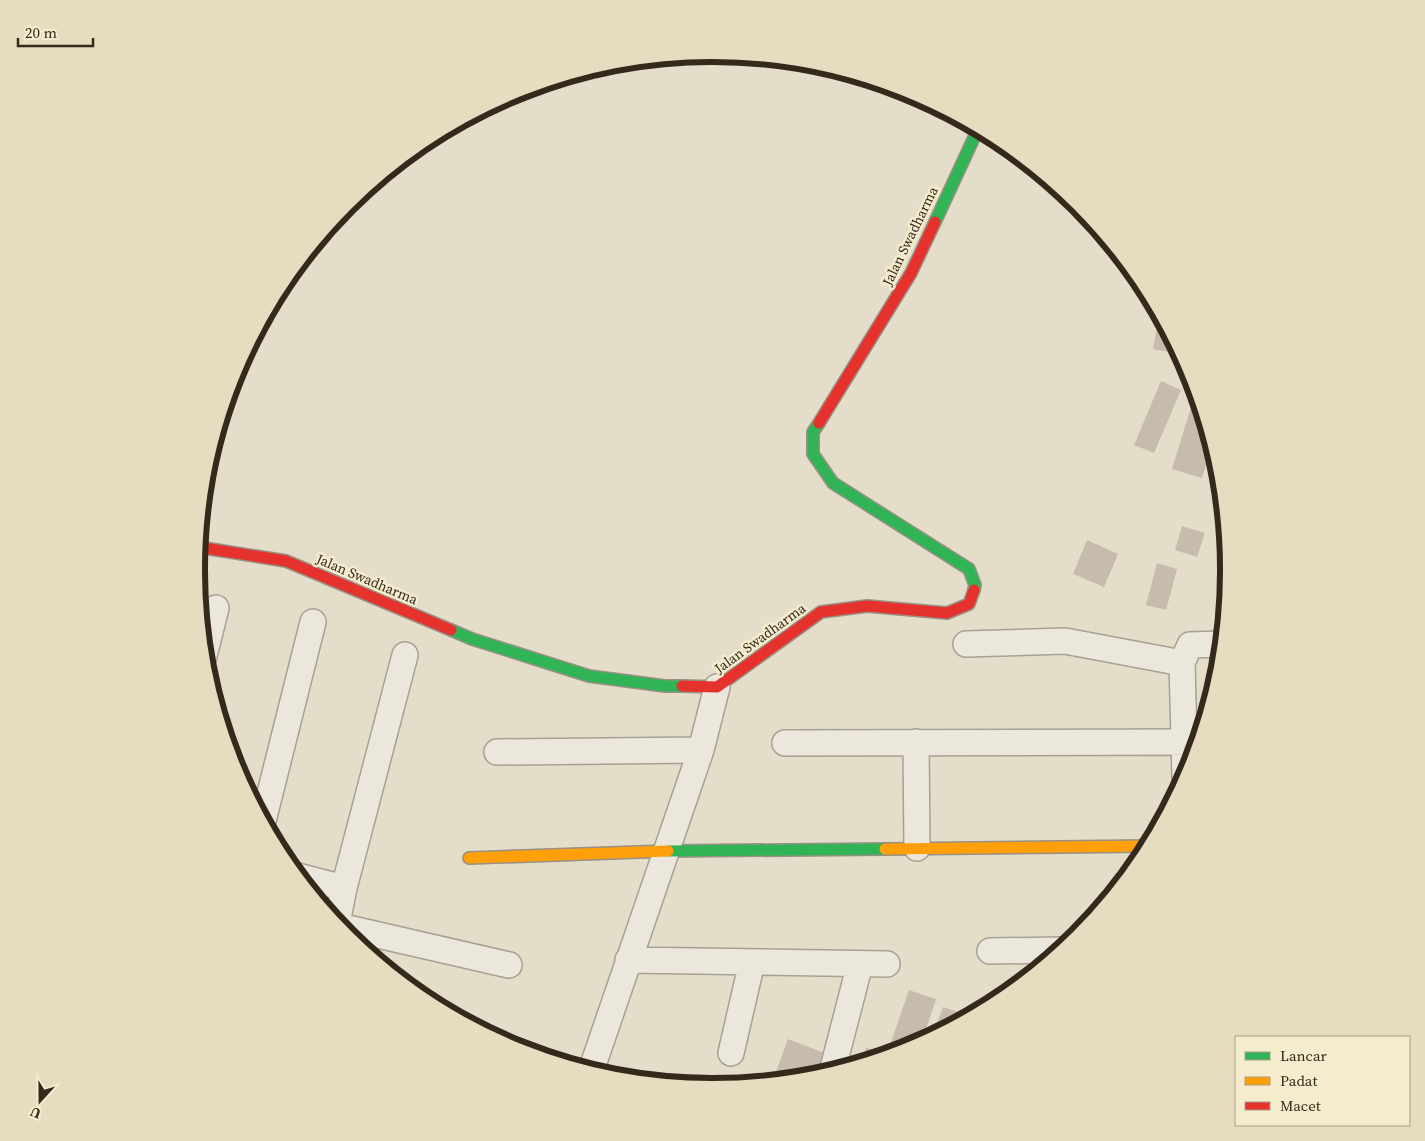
<svg xmlns="http://www.w3.org/2000/svg" width="1425" height="1141" viewBox="0 0 1425 1141" font-family="'Source Serif 4',serif">
  <style>
    .building { fill: #c7bbab }
    .lines { fill: none; stroke-linecap: round; stroke-linejoin: round }
    .street-casing { stroke: #a8a193; stroke-width: 28 }
    .fast-casing { stroke: #989184; stroke-width: 14 }
    .slow-casing { stroke: #989184; stroke-width: 14 }
    .jam-casing { stroke: #989184; stroke-width: 14 }
    .street { stroke: #ebe7dc; stroke-width: 25 }
    .fast { stroke: #30b455; stroke-width: 11 }
    .slow { stroke: #ff9f0a; stroke-width: 11 }
    .jam { stroke: #e5322d; stroke-width: 11 }
    .labels { text-anchor: middle; dominant-baseline: central; stroke-width: 5; stroke-linejoin: round; paint-order: stroke }
    .street-label { font-size: 14px; fill: #35291c; stroke: #f5ecce }
    .rim { fill: none; stroke: #35291c; stroke-width: 6 }
  </style>
  <rect width="100%" height="100%" fill="#e4ddca"/>
  <path class="building" d="M1159,314L1180,354L1153,349Z
    M1161,381L1181,390L1154,453L1134,445Z
    M1196,391L1212,445L1202,478L1172,469Z
    M1182,526L1205,533L1197,557L1175,550Z
    M1087,540L1118,554L1104,587L1073,574Z
    M1157,563L1177,569L1166,610L1146,605Z
    M909,990L936,999L922,1042L905,1050L890,1045Z
    M943,1007L961,1013L957,1023L933,1036Z
    M788,1039L827,1054L819,1076L794,1079L776,1072Z
    M866,1048L891,1054L876,1058L864,1055Z"/>
  <g class="lines">
    <defs>
      <path id="street" d="M966,644L1065,641L1182,663
        M204,656L216,608
        M916,742L917,848
        M785,743L1198,742
        M497,752L701,750
        M1185,777L1182,663L1190,645L1222,644
        M263,821L313,622
        M298,876L344,888L337,923
        M344,888L405,655
        M339,926L509,965
        M990,951L1061,950
        M628,960L887,964
        M731,1053L752,962
        M591,1071L701,750L717,687
        M832,1072L860,964"/>
      <path id="fast" d="M935,222L978,129
        M819,423L813,432V454L833,483L969,569L975,585L974,590
        M451,630L472,639L589,676L665,686H682
        M668,851L885,849"/>
      <path id="slow" d="M885,849L1148,846
        M469,858L668,851"/>
      <path id="jam" d="M819,423L911,273L935,222
        M198,547L286,561L451,630
        M682,686L717,687L821,612L867,606L947,613L969,604L974,590"/>
    </defs>
    <use href="#street" class="street-casing"/>
    <use href="#fast" class="fast-casing"/>
    <use href="#slow" class="slow-casing"/>
    <use href="#jam" class="jam-casing"/>
    <use href="#street" class="street"/>
    <use href="#fast" class="fast"/>
    <use href="#slow" class="slow"/>
    <use href="#jam" class="jam"/>
  </g>
  <g class="labels">
    <g class="street-label">
      <text transform="translate(910 236) rotate(-64)">Jalan Swadharma</text>
      <text transform="translate(367 579) rotate(23)">Jalan Swadharma</text>
      <text transform="translate(760 638) rotate(-36)">Jalan Swadharma</text>
    </g>
  </g>
  <path d="M0 0H1425V1141H0ZM712 62H713A507 507 0 0 1 1220 569V571A507 507 0 0 1 713 1078H712A507 507 0 0 1 205 571V569A507 507 0 0 1 712 62Z" fill="#e6dcc0" fill-rule="evenodd"/>
  <path class="rim" d="M712 62H713A507 507 0 0 1 1220 569V571A507 507 0 0 1 713 1078H712A507 507 0 0 1 205 571V569A507 507 0 0 1 712 62Z"/>
  <rect x="1235" y="1036" width="175" height="90" fill="#f5ecce" stroke="#a89e87"/>
  <rect x="1245" y="1052" width="25" height="8" fill="#30b455" stroke="#a89e87"/>
  <text x="1280" y="1061" font-size="15" fill="#35291c">Lancar</text>
  <rect x="1245" y="1077" width="25" height="8" fill="#ff9f0a" stroke="#a89e87"/>
  <text x="1280" y="1086" font-size="15" fill="#35291c">Padat</text>
  <rect x="1245" y="1102" width="25" height="8" fill="#e5322d" stroke="#a89e87"/>
  <text x="1280" y="1111" font-size="15" fill="#35291c">Macet</text>
  <g transform="translate(40 1101) rotate(201)" stroke="#f5ecce" stroke-width="4" paint-order="stroke">
  <path d="M0-4L9 19L0 12L-9 19Z" fill="#35291c"/>
  <text y="-8" font-size="14" font-weight="bold" text-anchor="middle" fill="#35291c">U</text>
  </g>
  <path d="M18 38v8h75v-8" fill="none" stroke="#35291c" stroke-width="2.5"/>
  <text x="25" y="38" font-size="15" fill="#35291c" stroke="#f5ecce" stroke-width="4" paint-order="stroke">20 m</text>
</svg>
